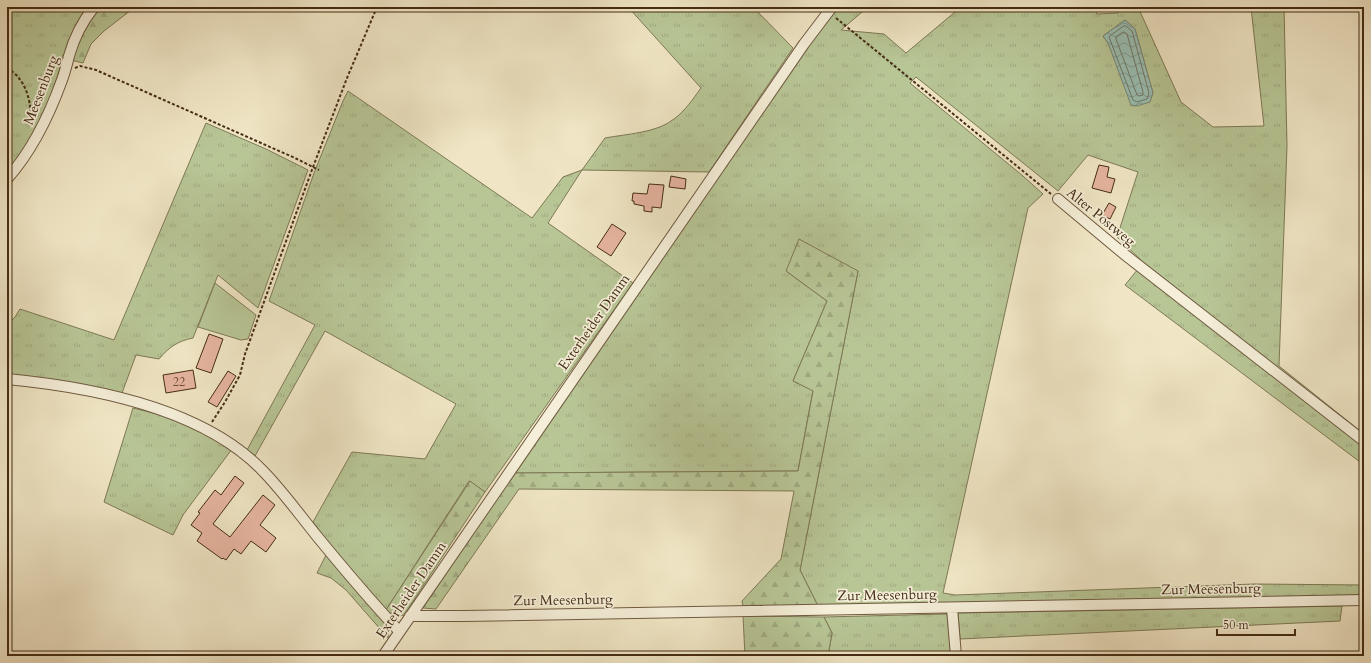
<svg xmlns="http://www.w3.org/2000/svg" width="1371" height="663" viewBox="0 0 1371 663" font-family="Cardo,serif">
  <style>
    .grass { fill: url(#grass-tufts); stroke: #7e7956; fill-rule: evenodd }
    .forest { fill: url(#forest-firs); stroke: #7e7956 }
    .park { fill: #b8c696; stroke: #7e7956 }
    .water { fill: url(#water-waves); stroke: #788575 }
    .lines { fill: none; stroke-linecap: round; stroke-linejoin: round }
    .shore { stroke: #707665; stroke-width: 1 }
    .building { fill: #e6b5a0; stroke: #452c15 }
    .minor-casing { stroke: #705a41; stroke-width: 12 }
    .path { stroke: #452c15; stroke-width: 2; stroke-dasharray: 3 2; stroke-linecap: butt }
    .minor { stroke: #f5efd9; stroke-width: 10 }
    .labels { text-anchor: middle; dominant-baseline: central; stroke-width: 3.5; stroke-linejoin: round; paint-order: stroke }
    .number-label { font-size: 12px; fill: #6d4e38 }
    .street-label { font-size: 14px; fill: #452c15; stroke: #f5efd9 }
  </style>
  <defs>
    <pattern id="grass-tufts" width="24" height="20" patternUnits="userSpaceOnUse"><rect width="24" height="20" fill="#b8c696"/><path d="M3 7l-1-3M5 7V3M7 7l1-3M15 17l-1-3M17 17v-4M19 17l1-3" fill="none" stroke="#a0aa80"/></pattern>
    <pattern id="forest-firs" width="22" height="20" patternUnits="userSpaceOnUse"><rect width="22" height="20" fill="#b8c696"/><path d="M5 1l3.5 6h-7zM16 11l3.5 6h-7z" fill="#a0aa80"/></pattern>
    <pattern id="water-waves" width="16" height="10" patternUnits="userSpaceOnUse"><rect width="16" height="10" fill="#9ac0b5"/><path d="M0 5q4-4 8 0t8 0" fill="none" stroke="#7f9c92"/></pattern>
  </defs>
  <rect width="100%" height="100%" fill="#f0e6c5"/>
  <filter id="stains"><feTurbulence type="fractalNoise" baseFrequency=".005" numOctaves="4"/><feColorMatrix values="0 0 0 0 .2 0 0 0 0 .09 0 0 0 0 .02 0 0 0 .5 -.17"/></filter>
  <radialGradient id="worn" r=".72"><stop offset=".6" stop-color="#630" stop-opacity="0"/><stop offset="1" stop-color="#630" stop-opacity=".3"/></radialGradient>
  <path class="grass" d="M7,7H90L77,23L69,40L51,96L34,133L7,173Z
    M628,7H753L793,48L709,172L582,170L548,223L633,283L485,492L469,481L386,610L336,553L313,522L352,452L425,459L456,404L325,331L255,456L247,450L315,325L269,301L314,173L343,101L348,91L532,218L563,177L582,170L605,138C626,134 657,133 674,119C685,111 693,99 701,88Z
    M839,7H868L841,30L884,34L906,53L961,7H1095L1097,14L1118,13V7H1138L1181,102L1213,127L1264,126L1251,7H1284L1287,146L1279,366L1364,434V437L1143,262L1117,237L1138,172L1088,155L1058,191L916,77L910,83L1023,176L1043,194L1028,208L943,593L955,595L1254,584L1364,585V595L818,606L800,570L858,271H786L827,301L793,381L813,390L798,471L514,473L809,45ZM1125,20L1135,29L1153,93L1108,43L1103,36Z
    M206,123L266,149L308,170L258,308L218,275L193,338C178,341 169,347 159,359L136,355L122,393L7,375V333L9,323L15,317L20,309L114,340Z
    M1138,269L1364,446V465L1125,285Z
    M133,408L173,418L212,436L232,449L183,515L173,535L104,502Z
    M327,553L389,625L388,638L346,590L331,578L317,573Z
    M1342,606L1340,621L960,639L958,613Z
    M947,614L951,656H828L832,633L824,617Z"/>
  <path class="forest" d="M100,7H135L104,31L91,44L83,63L71,60L81,31Z
    M799,239L858,271L800,570L818,606H743L742,601L781,559L794,491L519,489L436,609L423,608L514,473L798,471L813,391L793,381L827,301L786,271Z
    M470,481L485,492L404,615L394,617L386,610Z
    M743,616L824,617L832,633L828,656H745Z"/>
  <path class="park" d="M215,283L256,315L248,339L241,340L198,327Z"/>
  <path class="water" d="M1125,20L1135,29L1153,93L1150,102L1137,106L1131,105L1108,43L1103,36Z"/>
  <g class="lines">
    <path class="shore" d="M1124,26H1126L1132,31L1149,93L1147,99L1137,102L1133,100L1109,37Z
      M1124,32L1127,34L1143,92V95L1139,96L1137,95L1116,39V37Z"/>
  </g>
  <path class="building" d="M1099,165L1109,167L1107,177L1115,179L1111,193L1092,188Z
    M671,176L686,179L685,189L669,187Z
    M649,184L664,185L661,208L652,207V212L644,211V206L634,204V201H632L633,193L647,194Z
    M1109,203L1116,207L1110,219L1102,215Z
    M612,224L626,233L611,256L597,247Z
    M209,334L223,339L211,373L196,368Z
    M193,370L196,388L166,393L163,375Z
    M228,371L236,376L217,407L208,402Z
    M235,476L244,483L213,524L230,537L263,495L275,505L260,525L276,538L266,552L251,541L241,554L234,549L226,560L223,558L222,559L197,541L202,533L191,525L200,513L198,512L215,490L221,495Z"/>
  <g class="lines">
    <defs>
      <path id="minor" d="M7,179C32,151 49,116 62,80C65,72 67,64 69,56C74,38 82,22 94,7
        M1058,199L1124,254L1364,441
        M7,379C91,387 201,407 262,470C281,489 299,514 316,535C343,568 370,600 399,631
        M952,608L956,656
        M410,616H465L1364,600
        M383,656L804,44L832,7"/>
    </defs>
    <use href="#minor" class="minor-casing"/>
    <path class="path" d="M836,18L1051,194
      M7,68C27,79 32,104 31,125
      M75,68L80,66L96,70L295,158L319,170
      M212,422L225,402L240,375L245,354L313,167L347,78L377,7"/>
    <use href="#minor" class="minor"/>
  </g>
  <g class="labels">
    <g class="number-label">
      <text x="179" y="382">22</text>
    </g>
    <g class="street-label">
      <text transform="translate(41 90) rotate(-69)">Meesenburg</text>
      <text transform="translate(1101 217) rotate(39)">Alter Postweg</text>
      <text transform="translate(594 322) rotate(-55)">Exterheider Damm</text>
      <text transform="translate(1211 589) rotate(-1)">Zur Meesenburg</text>
      <text transform="translate(411 590) rotate(-56)">Exterheider Damm</text>
      <text transform="translate(887 595) rotate(-1)">Zur Meesenburg</text>
      <text transform="translate(563 600) rotate(-1)">Zur Meesenburg</text>
    </g>
  </g>
  <rect width="1371" height="663" fill="none" stroke="#f0e6c5" stroke-width="24"/>
  <rect x="8" y="8" width="1355" height="647" fill="none" stroke="#452c15" stroke-width="2"/>
  <rect x="12" y="12" width="1347" height="639" fill="none" stroke="#452c15"/>
  <path d="M1217 629v6h78v-6" fill="none" stroke="#452c15" stroke-width="2"/>
  <text x="1223" y="629" font-size="12" fill="#452c15" stroke="#f5efd9" stroke-width="3" paint-order="stroke">50 m</text>
  <rect width="100%" height="100%" filter="url(#stains)"/>
  <rect width="100%" height="100%" fill="url(#worn)"/>
</svg>
